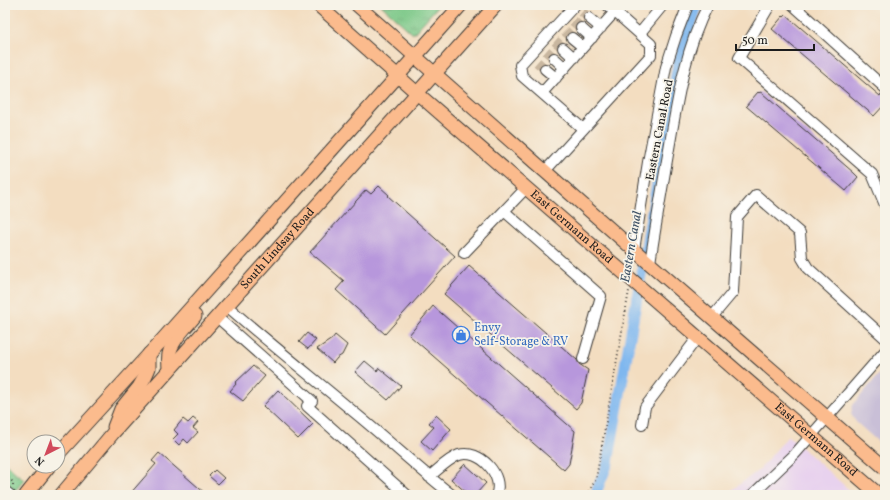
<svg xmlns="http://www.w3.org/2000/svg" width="890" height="500" viewBox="0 0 890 500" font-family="Vollkorn,serif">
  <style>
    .built { fill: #e8d2ee }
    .industrial { fill: #c9bfd7 }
    .park { fill: url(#park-tufts); stroke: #4a7251 }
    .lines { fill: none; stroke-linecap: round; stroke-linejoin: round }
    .canal { stroke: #7fb7ef; stroke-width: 11 }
    .building { fill: #b797dc }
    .minor-tunnel { stroke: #c8b69f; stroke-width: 10; stroke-dasharray: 10 5; stroke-linecap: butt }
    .minor-casing { stroke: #3c3935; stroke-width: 12 }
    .major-casing { stroke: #3c3935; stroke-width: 15 }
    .path { stroke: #3c3935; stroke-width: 2; stroke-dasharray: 1 3; stroke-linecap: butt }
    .minor { stroke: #fff; stroke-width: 10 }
    .major { stroke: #fbbb8d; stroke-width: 13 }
    .labels { text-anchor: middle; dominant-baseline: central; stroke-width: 3.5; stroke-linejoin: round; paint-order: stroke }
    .street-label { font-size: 12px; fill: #1c1c1c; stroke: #f7f3e8 }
    .shop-label { font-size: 12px; fill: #366cbe; stroke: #f7f3e8; text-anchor: start }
    .water-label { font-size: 13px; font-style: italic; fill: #3f5266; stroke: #f7f3e8 }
  </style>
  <defs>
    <pattern id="park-tufts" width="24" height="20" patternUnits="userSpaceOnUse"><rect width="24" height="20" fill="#79c786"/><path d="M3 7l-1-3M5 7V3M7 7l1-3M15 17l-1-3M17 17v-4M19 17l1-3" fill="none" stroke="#68aa73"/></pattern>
  </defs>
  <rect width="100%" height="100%" fill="#f7f3e8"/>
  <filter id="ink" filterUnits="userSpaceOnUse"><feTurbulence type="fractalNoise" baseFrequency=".025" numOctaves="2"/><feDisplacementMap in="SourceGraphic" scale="8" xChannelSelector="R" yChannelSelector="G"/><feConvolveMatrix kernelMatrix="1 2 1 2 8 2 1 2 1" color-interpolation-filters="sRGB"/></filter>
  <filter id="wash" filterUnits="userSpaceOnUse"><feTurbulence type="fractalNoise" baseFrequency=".012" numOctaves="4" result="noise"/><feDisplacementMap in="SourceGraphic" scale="16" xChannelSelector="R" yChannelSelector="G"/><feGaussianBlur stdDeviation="0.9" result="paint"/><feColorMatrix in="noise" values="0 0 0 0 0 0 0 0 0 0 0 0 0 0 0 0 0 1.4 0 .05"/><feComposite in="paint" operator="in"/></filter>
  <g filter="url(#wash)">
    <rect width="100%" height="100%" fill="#f3ddc0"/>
    <path class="built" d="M788,436L855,495H725L759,470Z"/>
    <path class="industrial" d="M885,367V448L856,422L851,414L853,405Z"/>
    <path class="park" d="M381,5H439L413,34Z
      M5,463L24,480L12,495H5Z"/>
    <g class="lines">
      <path class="canal" d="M595,495L608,463L678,64L696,9L698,5"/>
    </g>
    <g id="blocks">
      <path class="building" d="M786,15L880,96L882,93L885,94V104L874,116L772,29L783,16L784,17Z
        M758,92L759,93L760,92L762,93L854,173L858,177L846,191L746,106Z
        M379,186L389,195L388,196L455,256L385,334L336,290L344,281L310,252L366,190L371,194Z
        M469,266L577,360L579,364L588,370L581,403L576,409L444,294Z
        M433,306L575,431L569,464L564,470L409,335Z
        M307,333L316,340L308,349L299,342Z
        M335,335L347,345L342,355L337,358L333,363L317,349L332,339Z
        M365,361L377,371L379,368L401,386L388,400L355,372Z
        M253,366L265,376L243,401L230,391L236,384L235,383Z
        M278,390L313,424L298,439L263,406Z
        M436,415L451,429L432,451L421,441L434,427L429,423Z
        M193,418L198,422L193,428L198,432L188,443L184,439L179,445L173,439L178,434L174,430L183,419L188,423Z
        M159,453L207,495H129L156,464L152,461Z
        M465,464L486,483L475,495H469L451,479Z
        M215,470L224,478L218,484L209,476Z"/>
    </g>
  </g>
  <g filter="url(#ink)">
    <use href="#blocks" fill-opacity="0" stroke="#3c3935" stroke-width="1"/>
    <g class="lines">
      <path class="minor-tunnel" d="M582,12L589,18
        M573,21L581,28
        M565,31L572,38
        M555,41L563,48
        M546,51L554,58
        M537,62L545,69"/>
      <defs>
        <path id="minor" d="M575,5L520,65L522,76L583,129
          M770,5L739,58L872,174L885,205
          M793,5L885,88
          M589,18L601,28
          M581,28L592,38
          M640,33L663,5
          M572,38L583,47
          M563,48L574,58
          M554,58L565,68
          M545,69L556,78
          M542,93L621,5
          M545,171L651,55V44L607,5
          M504,211L601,296L583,359
          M634,250L648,162L666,67L676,36L688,5
          M464,253L526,188
          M650,263C656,223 663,183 670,143C678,96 686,47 708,5
          M227,306C269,343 312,377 355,413C388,440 419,469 452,495
          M217,317L312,401L307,406L407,495
          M712,317L733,292L737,217L756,195L800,233L802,258L808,268L885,338
          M642,425L645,407L698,337
          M429,477C438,470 448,459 459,455C479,448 505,476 496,495
          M5,491L10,495
          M752,495L795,454L885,351"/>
        <g id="major">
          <path id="s1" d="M318,5L417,93L879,495"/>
          <path d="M357,5L634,250L885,468"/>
          <path d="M169,370C169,365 168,359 169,354C173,339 186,327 195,316"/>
          <path d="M114,427L121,409L139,387L146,375L149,368V354"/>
          <path d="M58,454L163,339L461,5"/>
          <path d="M26,495L49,466"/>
          <path id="s2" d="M61,495L113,433L496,5"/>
        </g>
      </defs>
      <use href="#minor" class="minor-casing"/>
      <use href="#major" class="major-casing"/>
      <path class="path" d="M5,476L13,482V485
        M587,495L596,479L629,291"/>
      <use href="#minor" class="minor"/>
      <use href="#major" class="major"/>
    </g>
  </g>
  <defs>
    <symbol id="shop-ring" viewBox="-11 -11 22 22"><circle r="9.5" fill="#f7f3e8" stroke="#3f7fe0" stroke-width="1.5"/><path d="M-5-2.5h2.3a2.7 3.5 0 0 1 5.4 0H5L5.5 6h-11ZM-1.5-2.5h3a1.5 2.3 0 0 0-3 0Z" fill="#3f7fe0"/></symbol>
  </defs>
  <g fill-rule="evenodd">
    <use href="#shop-ring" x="451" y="325" width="20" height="20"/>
  </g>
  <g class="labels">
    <g class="street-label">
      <text transform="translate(660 130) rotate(-79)">Eastern Canal Road</text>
      <text stroke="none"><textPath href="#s1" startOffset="337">East Germann Road</textPath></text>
      <text stroke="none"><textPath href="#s2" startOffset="328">South Lindsay Road</textPath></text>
      <text stroke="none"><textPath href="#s1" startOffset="661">East Germann Road</textPath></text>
    </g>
    <g class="shop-label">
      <text x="474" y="328">Envy<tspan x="474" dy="14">Self-Storage &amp; RV</tspan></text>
    </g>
    <g class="water-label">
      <text transform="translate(632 247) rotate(-80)">Eastern Canal</text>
    </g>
  </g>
  <rect width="890" height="500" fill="none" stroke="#f7f3e8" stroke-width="20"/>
  <g transform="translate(46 454) rotate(222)"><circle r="19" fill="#f7f3e8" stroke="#9f9d96"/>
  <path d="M0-3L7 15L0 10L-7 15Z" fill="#d1495b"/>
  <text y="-6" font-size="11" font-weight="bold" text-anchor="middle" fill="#1c1c1c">N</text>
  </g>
  <path d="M736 44v6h78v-6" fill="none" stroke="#1c1c1c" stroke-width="2"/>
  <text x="742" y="44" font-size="12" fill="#1c1c1c" stroke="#f7f3e8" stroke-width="3" paint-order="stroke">50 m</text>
</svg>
